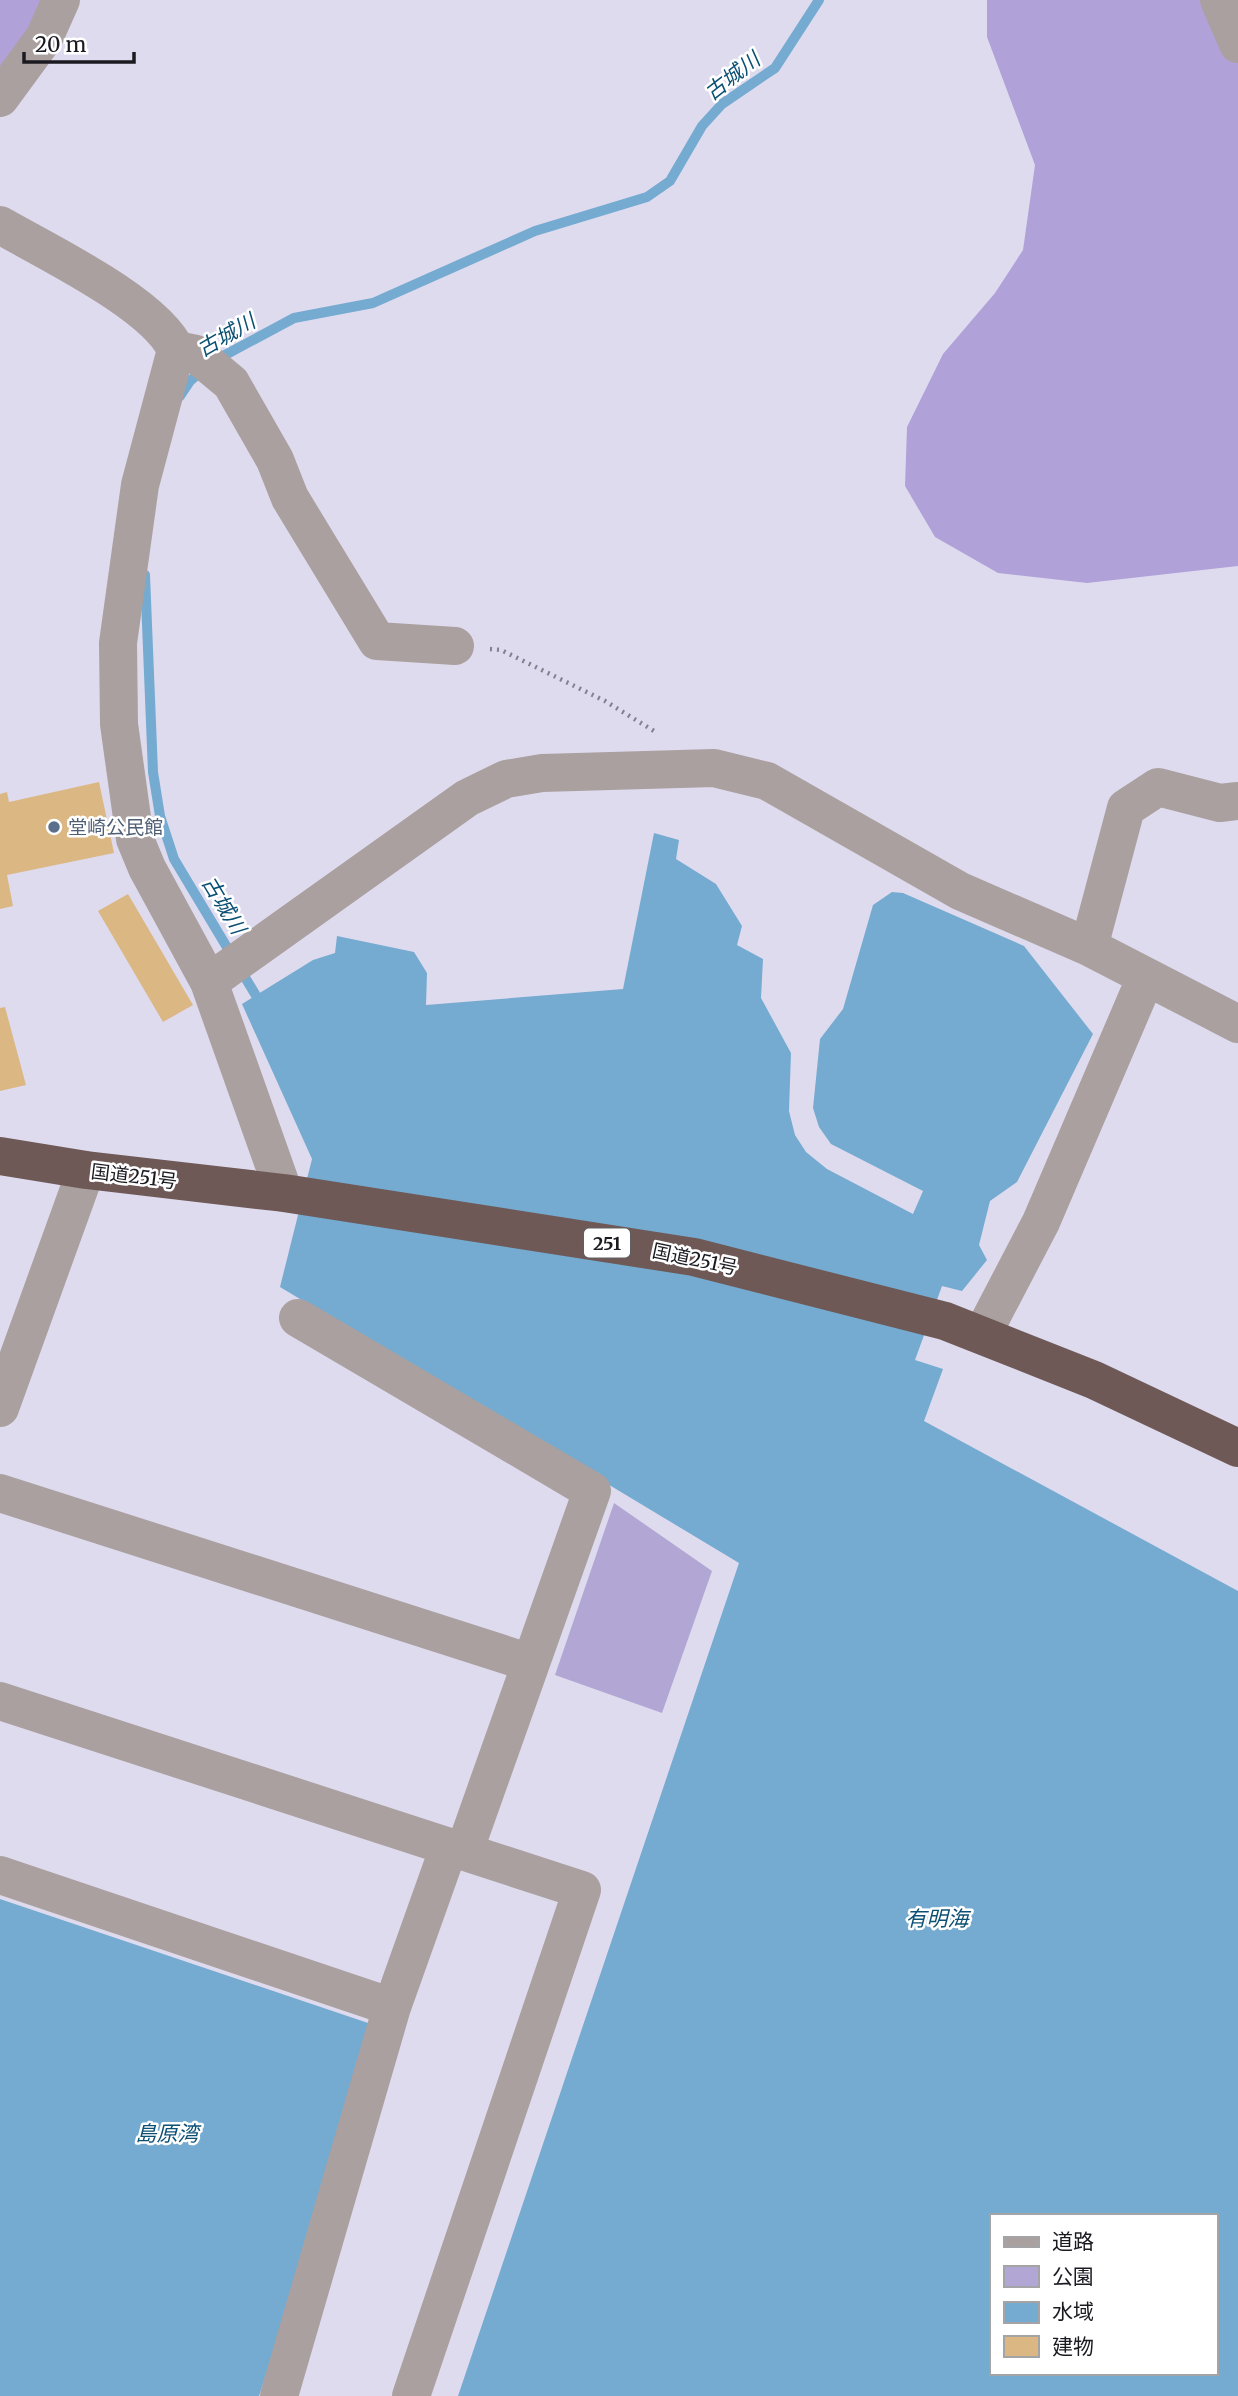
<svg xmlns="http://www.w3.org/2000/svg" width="1238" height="2396" viewBox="0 0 1238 2396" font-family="Merriweather,'Noto Sans JP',serif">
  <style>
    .green { fill: #b2a7d4 }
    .forest { fill: #b0a2d8 }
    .water { fill: #75abd0; fill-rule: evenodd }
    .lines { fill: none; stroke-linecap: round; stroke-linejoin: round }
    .stream { stroke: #75abd0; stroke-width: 10 }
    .building { fill: #dbb784 }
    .path { stroke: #83808e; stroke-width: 4.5; stroke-dasharray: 2 5; stroke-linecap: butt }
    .minor { stroke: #aaa09f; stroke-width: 38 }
    .highway { stroke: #6e5957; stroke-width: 38 }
    .service-dot { fill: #5c6f8a; stroke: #fff; stroke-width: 2.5 }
    .labels { text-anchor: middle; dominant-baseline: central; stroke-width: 5; stroke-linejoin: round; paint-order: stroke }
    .shield { fill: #fff; stroke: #605f64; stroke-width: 2 }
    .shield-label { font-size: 18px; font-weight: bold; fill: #1c1a21 }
    .service-label { font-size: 19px; fill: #4e5e75; stroke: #fff; text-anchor: start }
    .street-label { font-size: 19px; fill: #1c1a21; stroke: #fff }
    .water-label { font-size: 21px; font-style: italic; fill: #0c5074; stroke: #fff }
  </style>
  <rect width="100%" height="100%" fill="#dfdbef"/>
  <path class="green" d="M614,1503L712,1571L662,1713L555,1675Z"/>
  <path class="forest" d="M0,0H45L0,75Z
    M987,0H1238V566L1087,583L998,573L935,537L905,486L907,427L943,354L995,293L1023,250L1035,165L987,37Z"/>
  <path class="water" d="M654,833L679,840L676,859L716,884L742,926L737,945L763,959L761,998L791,1053L789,1111L795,1135L806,1152L827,1169L913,1214L923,1191L831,1144L819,1127L813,1108L820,1039L843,1009L873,905L892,892L903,893L1024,946L1093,1034L1017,1182L990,1201L979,1245L987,1260L962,1291L942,1286L915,1360L943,1369L924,1421L1238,1591V2396H458L739,1563L280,1287L312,1159L242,1004L313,960L335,953L337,936L414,952L427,973L426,1005L623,989ZM991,2216H1215V2373H991Z
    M0,1899L374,2025L316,2223L259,2396H0Z"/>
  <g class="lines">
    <path class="stream" d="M180,396L190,381L212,362L294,318L373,303L535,231L647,197L670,181L702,126L722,104L775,68L819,0
      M145,575L153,772L160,816L174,859L258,999"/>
  </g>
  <path class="building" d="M99,782L114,853L7,875L13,906L0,909V794L7,792L9,802Z
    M128,894L193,1005L163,1022L98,911Z
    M5,1007L26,1085L0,1091V1008Z"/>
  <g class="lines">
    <path class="path" d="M490,649L501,650L605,701L654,731"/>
    <path class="minor" d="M1219,0L1238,44
      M0,98L44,38L61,0
      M0,225C45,251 156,304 176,350L140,485L118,643L119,724L135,839L147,868L209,982L284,1193
      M176,350L196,354L231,383L275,460L290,498L377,641L455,646
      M1089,947L1126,808L1158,787L1220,803L1238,801
      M209,982L467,798L506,779L542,773L714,768L767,781L960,891L1089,947L1238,1024
      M298,1318L592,1491L464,1852
      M982,1335L1041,1222L1145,979
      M0,1408L86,1170
      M0,1493L531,1663
      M0,1701L582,1890L411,2396
      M0,1875L392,2007
      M279,2396L392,2007L449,1847"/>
    <path class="highway" d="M0,1156L86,1170L284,1193L694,1257L945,1321L1094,1380L1238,1448"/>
  </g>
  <circle class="service-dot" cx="54" cy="827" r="7"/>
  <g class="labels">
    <rect class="shield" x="584" y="1228.5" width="46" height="29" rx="5"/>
    <g class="shield-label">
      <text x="607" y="1243">251</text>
    </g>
    <g class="service-label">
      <text x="68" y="827">堂崎公民館</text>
    </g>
    <g class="street-label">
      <text transform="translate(134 1176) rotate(7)">国道251号</text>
      <text transform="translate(695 1259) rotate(12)">国道251号</text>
    </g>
    <g class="water-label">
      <text transform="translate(732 76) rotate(-38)">古城川</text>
      <text transform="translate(226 335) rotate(-30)">古城川</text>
      <text transform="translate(224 905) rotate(59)">古城川</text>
      <text x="937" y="1918">有明海</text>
      <text x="167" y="2133">島原湾</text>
    </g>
  </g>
  <rect x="990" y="2214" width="228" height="161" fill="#ffffff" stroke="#a4a3a6" stroke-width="2"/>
  <rect x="1004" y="2237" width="35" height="10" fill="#aaa09f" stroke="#a4a3a6" stroke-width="2"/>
  <text x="1052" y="2249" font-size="21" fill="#1c1a21">道路</text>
  <rect x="1004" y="2266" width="35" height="21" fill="#b2a7d4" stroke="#a4a3a6" stroke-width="2"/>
  <text x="1052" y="2284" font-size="21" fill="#1c1a21">公園</text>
  <rect x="1004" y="2302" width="35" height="21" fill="#75abd0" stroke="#a4a3a6" stroke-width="2"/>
  <text x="1052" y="2319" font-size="21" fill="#1c1a21">水域</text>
  <rect x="1004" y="2336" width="35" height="21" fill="#dbb784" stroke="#a4a3a6" stroke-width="2"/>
  <text x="1052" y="2354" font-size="21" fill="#1c1a21">建物</text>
  <path d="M24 52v10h110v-10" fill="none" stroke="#1c1a21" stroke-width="3.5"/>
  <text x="35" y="52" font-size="21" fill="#1c1a21" stroke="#ffffff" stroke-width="5" paint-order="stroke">20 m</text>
</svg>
